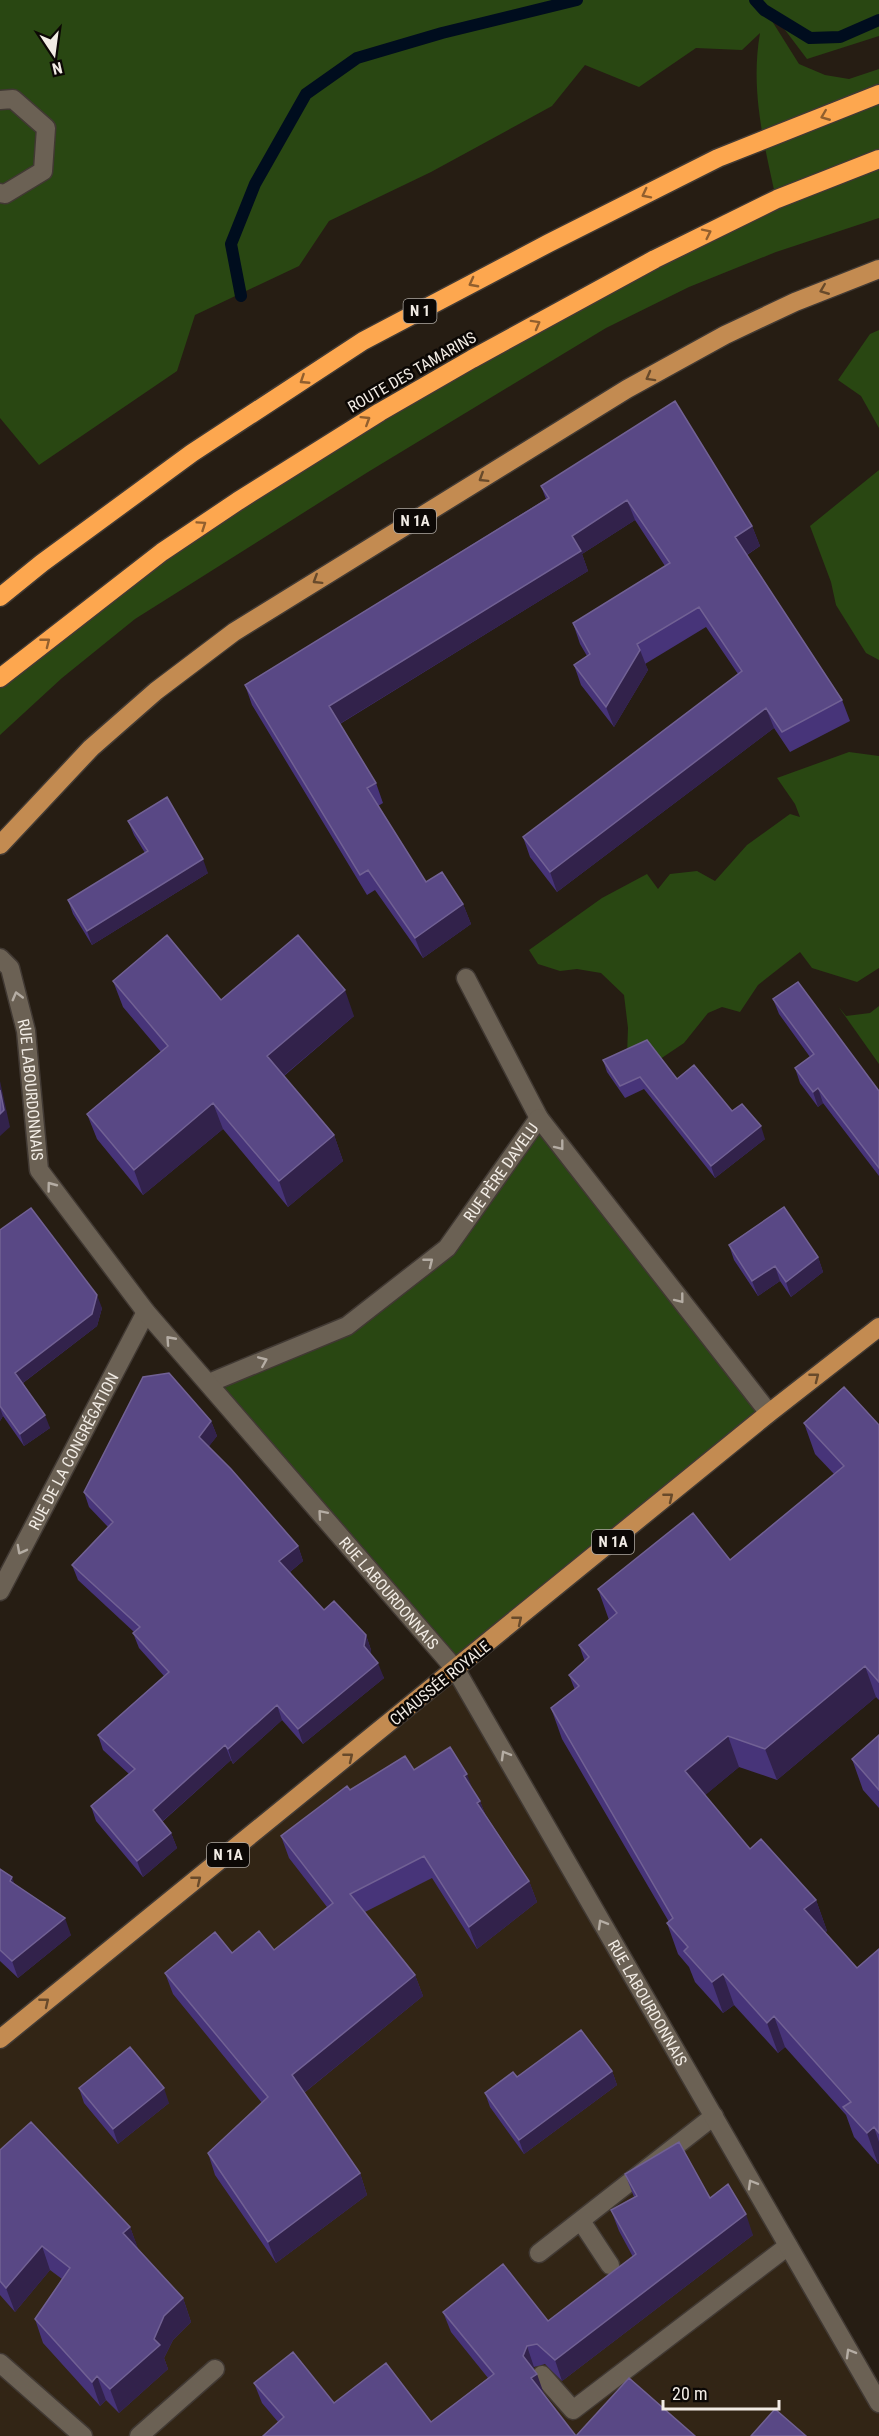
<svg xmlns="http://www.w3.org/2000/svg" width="879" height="2436" viewBox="0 0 879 2436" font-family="'Roboto Condensed',sans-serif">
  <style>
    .built { fill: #322515 }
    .green { fill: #294712 }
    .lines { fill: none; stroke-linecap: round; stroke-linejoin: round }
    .stream { stroke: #000d1e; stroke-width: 12 }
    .lane-casing { stroke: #413933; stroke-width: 21 }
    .street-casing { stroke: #413933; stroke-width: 21 }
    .secondary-casing { stroke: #413933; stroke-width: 21 }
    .primary-casing { stroke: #413933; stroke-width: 21 }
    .highway-casing { stroke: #413933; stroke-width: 21 }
    .lane { stroke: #6b6154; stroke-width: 18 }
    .street { stroke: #6b6154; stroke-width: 18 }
    .secondary { stroke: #6b6154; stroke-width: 18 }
    .primary { stroke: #c38b51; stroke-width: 18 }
    .highway { stroke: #fda74f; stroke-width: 18 }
    .wall { fill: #473479 }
    .shaded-wall { fill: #32224b }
    .building { fill: #594885; stroke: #716194; stroke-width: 1.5 }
    .oneway { stroke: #915f2e }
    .oneway2 { stroke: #684a2b }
    .oneway3 { stroke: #b5ada4 }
    .labels { text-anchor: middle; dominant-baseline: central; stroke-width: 5; stroke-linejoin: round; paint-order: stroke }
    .shield { fill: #0c0805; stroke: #ada8a2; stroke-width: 1.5 }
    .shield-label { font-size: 15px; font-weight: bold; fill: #f2ece5 }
    .street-label { font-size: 16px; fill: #f2ece5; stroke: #0c0805 }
  </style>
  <rect width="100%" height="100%" fill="#261d13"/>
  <path class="built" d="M456,1670L879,2403V2436H0V2039Z"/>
  <path class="green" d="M0,0H879V36L807,59L776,18L772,21L799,64L825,75L849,79L879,69V218L776,252L689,287L606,328L368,472L135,619L62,678L0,735V675L380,412L776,199C764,143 750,91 760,33L742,50L696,48L639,87L585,65L552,106L431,172L329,221L299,266L195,315L177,371L39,465L0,418Z
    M879,330V428L861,396L838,380L870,334Z
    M879,470V660L866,653L836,605L831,582L810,526Z
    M849,752L879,756V968L857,982L812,968L800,952L758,985L740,1012L722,1007L708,1013L684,1043L626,1082L628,1028L624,995L601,973L577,969L560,971L538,964L529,950L602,898L647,874L658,889L670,874L697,871L715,881L747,845L790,814L800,817L795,804L777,778Z
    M838,1006L846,1016L870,1013L879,1006V1064Z
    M539,1118L769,1413L456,1670L209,1383L347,1326L447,1248Z"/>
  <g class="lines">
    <path class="stream" d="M755,0L764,10L810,38L840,37L879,20
      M241,296L231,244L255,184L306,94L357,58L442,33L577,0"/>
    <defs>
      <path id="lane" d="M581,2221L610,2265
        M539,2253L714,2116
        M0,2363L83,2436
        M542,2375L573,2410L788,2246
        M139,2436L215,2369"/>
      <g id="street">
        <path d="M466,978L539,1118"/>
        <path id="s1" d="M209,1383L347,1326L447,1248L539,1118L769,1413"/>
        <path id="s2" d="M0,1591L146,1312"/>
      </g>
      <g id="secondary">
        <path d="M0,100L13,99L46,128L43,171L5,194L0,193"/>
        <path id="s3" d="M0,958L10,968L26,1031L39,1170L146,1312L456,1670L879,2403"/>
      </g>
      <path id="primary" d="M0,845L91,748L156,691L234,632L627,389L725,335L795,302L879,269
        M0,2039L769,1413L879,1327"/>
      <path id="highway" d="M0,597L42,563L192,453L363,341L549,243L718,158L879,94
        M0,678L162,552L238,501L380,412L472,359L655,259L777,199L879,159"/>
    </defs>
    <use href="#lane" class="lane-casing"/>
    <use href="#street" class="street-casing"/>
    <use href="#secondary" class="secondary-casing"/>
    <use href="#primary" class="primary-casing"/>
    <use href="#highway" class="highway-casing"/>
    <use href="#lane" class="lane"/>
    <use href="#street" class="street"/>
    <use href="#secondary" class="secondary"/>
    <use href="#primary" class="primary"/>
    <use href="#highway" class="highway"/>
  </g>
  <path class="wall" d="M675,401L752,526L760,546L747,555L842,700L850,721L790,752L774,728L557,892L530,857L523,837L738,674L706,627L645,664L648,670L614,727L581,685L574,665L587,656L580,644L573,623L665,566L635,520L582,554L588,571L340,724L376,783L383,803L378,806L426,882L463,904L471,924L423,958L375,890L367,895L252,705L245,685L546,499L541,486Z
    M128,821L208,873L92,945L73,914L68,900L145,853L134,835Z
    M113,981L221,1000L354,1016L284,1076L334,1135L343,1161L288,1207L223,1129L143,1195L97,1139L87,1114L161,1052L123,1007Z
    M773,999L879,1091V1176L823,1103L818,1107L800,1083L795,1068L810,1057L779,1014Z
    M603,1060L677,1079L732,1111L765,1139L715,1178L644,1089L625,1098L607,1072Z
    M0,1230L102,1308L97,1326L23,1383L50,1428L24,1446L3,1416L0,1421Z
    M729,1245L818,1257L823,1272L791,1297L780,1281L758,1296L734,1260Z
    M211,1421L217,1436L208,1447L298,1546L303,1561L290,1572L324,1610L366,1635L371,1650L370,1654L384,1678L303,1744L282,1720L233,1764L231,1760L162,1822L171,1833L177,1848L143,1877L96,1821L91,1806L129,1774L103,1750L98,1735L164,1676L139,1648L133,1633L134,1632L78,1580L72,1565L108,1527L89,1507L84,1492Z
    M804,1423L879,1425V1700L876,1697L777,1780L739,1767L705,1795L750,1849L816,1900L827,1931L825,1932L857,1968L879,1949V2163L878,2164L854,2137L846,2115L785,2047L778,2053L734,2005L723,2013L695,1982L689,1967L678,1954L667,1923L669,1922L562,1739L551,1708L575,1690L569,1675L585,1662L579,1645L609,1620L598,1589L730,1560L834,1474L815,1454Z
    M879,1735V1808L863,1790L852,1759Z
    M414,1770L473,1790L480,1801L485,1814L529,1881L537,1902L477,1949L432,1878L365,1912L415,1975L423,1996L304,2093L360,2173L367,2195L276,2263L215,2175L208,2153L262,2103L173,1994L165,1973L232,1953L274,1950L327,1907L289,1858L281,1836L350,1790Z
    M0,1869L15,1885L71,1935L18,1978L0,1961Z
    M612,2071L617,2085L524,2154L490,2107L485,2093L517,2077Z
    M79,2088L169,2103L118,2144L84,2103Z
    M0,2150L130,2227L138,2249L183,2298L191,2322L173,2340L164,2358L168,2369L119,2413L106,2400L100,2406L43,2343L35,2319L62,2279L50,2270L15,2312L0,2295Z
    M625,2174L710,2198L753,2235L562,2381L545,2364L534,2367L533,2369L544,2394L576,2436H263L278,2422L262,2403L254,2383L334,2403L431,2422L488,2378L451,2332L443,2312L548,2321L633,2257L619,2231L611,2210L634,2197Z"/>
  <path class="shaded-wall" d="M627,500L635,520L582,554L588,571L336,726L329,706L572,536Z
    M752,526L760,546L743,557L735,537Z
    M640,650L648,670L614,727L606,707Z
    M766,708L774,728L557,892L550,872Z
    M203,859L208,873L92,945L87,931Z
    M463,904L471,924L423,958L415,938Z
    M345,990L354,1016L276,1082L267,1056Z
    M0,1081L10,1127L0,1136Z
    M818,1088L823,1103L818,1107L813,1092Z
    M213,1103L223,1129L143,1195L134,1170Z
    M761,1126L765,1139L715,1178L711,1166Z
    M334,1135L343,1161L288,1207L279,1181Z
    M818,1257L823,1272L791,1297L786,1282Z
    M775,1266L780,1281L758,1296L752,1281Z
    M97,1295L102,1308L97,1326L20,1385L15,1373Z
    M0,1408L3,1416L0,1421Z
    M45,1415L50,1428L24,1446L20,1434Z
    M211,1421L217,1436L204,1453L199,1437Z
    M298,1546L303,1561L285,1576L279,1561Z
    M366,1635L371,1650L369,1661L364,1646Z
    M378,1663L384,1678L303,1744L298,1729Z
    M865,1666L876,1697L777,1780L765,1749Z
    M277,1705L282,1720L233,1764L228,1749Z
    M728,1736L739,1767L697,1802L685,1771Z
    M225,1745L231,1760L158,1825L153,1810Z
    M467,1774L475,1796L464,1776Z
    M480,1801L488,1822L477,1803Z
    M171,1833L177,1848L143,1877L137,1861Z
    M12,1877L18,1893L10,1881Z
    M529,1881L537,1902L477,1949L469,1927Z
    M816,1900L827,1931L815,1940L804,1909Z
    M65,1918L71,1935L18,1978L12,1961Z
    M723,1974L734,2005L723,2013L712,1982Z
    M415,1975L423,1996L300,2096L292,2075Z
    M774,2016L785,2047L778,2053L767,2023Z
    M612,2071L617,2085L524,2154L519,2140Z
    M164,2088L169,2103L118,2144L113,2129Z
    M874,2127L879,2142V2163L878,2164L867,2133Z
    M360,2173L367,2195L276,2263L268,2242Z
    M746,2214L753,2235L562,2381L555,2360Z
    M130,2227L139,2251L123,2233Z
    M42,2246L50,2270L15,2312L6,2288Z
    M183,2298L191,2322L173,2340L164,2358L168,2369L119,2413L110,2389L154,2339L164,2316Z
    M527,2346L534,2367L531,2377L523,2356Z
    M537,2374L544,2394L531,2378Z
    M97,2376L106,2400L100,2406L92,2382Z"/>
  <path class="building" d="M675,401L752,526L735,537L842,700L782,732L766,708L550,872L523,837L742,671L699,607L637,644L640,650L606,707L574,665L590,654L573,623L670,563L627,500L572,536L581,551L329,706L376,783L367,788L426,882L442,872L463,904L415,938L368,870L360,875L245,685L549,498L541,486Z
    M167,797L203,859L87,931L68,900L148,851L128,821Z
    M167,935L221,1000L298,935L345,990L267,1056L334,1135L279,1181L213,1103L134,1170L87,1114L168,1046L113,981Z
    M798,982L879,1091V1168L818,1088L813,1092L795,1068L814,1054L773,999Z
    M647,1040L677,1079L694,1065L732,1111L742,1104L761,1126L711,1166L640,1077L620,1086L603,1060Z
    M0,1090L4,1110L0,1114Z
    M784,1207L818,1257L786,1282L775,1266L752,1281L729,1245Z
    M31,1208L97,1295L92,1314L15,1373L45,1415L20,1434L0,1406V1230Z
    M169,1373L211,1421L199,1437L231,1469L298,1546L279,1561L324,1610L334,1601L366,1635L364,1646L378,1663L298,1729L277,1705L228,1749L225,1745L153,1810L171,1833L137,1861L91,1806L135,1769L98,1735L169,1672L133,1633L140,1627L72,1565L113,1522L84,1492L143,1377Z
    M844,1387L879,1425V1682L865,1666L765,1749L728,1736L685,1771L750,1849L761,1839L816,1900L804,1909L857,1968L879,1949V2133L874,2127L867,2133L843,2107L851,2102L774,2016L767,2023L723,1974L712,1982L684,1951L688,1947L667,1923L673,1918L551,1708L579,1686L569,1675L589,1657L579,1645L617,1613L598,1589L693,1513L730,1560L844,1466L804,1423Z
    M879,1735V1790L852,1759Z
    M450,1747L467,1774L464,1776L480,1801L477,1803L529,1881L469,1927L424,1856L350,1894L415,1975L292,2075L360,2173L268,2242L208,2153L268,2097L165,1973L215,1932L232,1953L259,1931L274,1950L333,1903L281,1836L347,1786L350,1790L405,1756L414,1770Z
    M0,1869L12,1877L10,1881L65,1918L12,1961L0,1950Z
    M581,2030L612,2071L519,2140L485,2093L513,2072L517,2077Z
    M130,2047L164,2088L113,2129L79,2088Z
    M31,2122L130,2227L123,2233L183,2298L164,2316L154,2339L160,2345L110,2389L97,2376L92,2382L35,2319L70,2268L42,2246L6,2288L0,2281V2150Z
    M679,2142L710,2198L728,2184L746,2214L555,2360L537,2344L527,2346L523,2356L537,2374L531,2378L576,2436L629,2378L695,2436H263L284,2417L254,2383L293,2352L334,2403L386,2363L431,2422L494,2374L443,2312L503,2264L548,2321L636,2254L611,2210L637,2196L625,2174Z
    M775,2409L806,2436H751Z"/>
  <defs><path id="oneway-chevron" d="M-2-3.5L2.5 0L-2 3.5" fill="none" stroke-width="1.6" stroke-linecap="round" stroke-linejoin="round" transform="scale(1.5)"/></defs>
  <g class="oneway">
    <use href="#oneway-chevron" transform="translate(825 116) rotate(158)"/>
    <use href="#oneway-chevron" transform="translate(646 194) rotate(153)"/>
    <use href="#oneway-chevron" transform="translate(707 233) rotate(-26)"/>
    <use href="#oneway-chevron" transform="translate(473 283) rotate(152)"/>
    <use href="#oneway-chevron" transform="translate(536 324) rotate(-29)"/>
    <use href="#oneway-chevron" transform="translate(304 380) rotate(147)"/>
    <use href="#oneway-chevron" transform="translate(366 420) rotate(-32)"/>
    <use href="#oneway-chevron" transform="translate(202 525) rotate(-34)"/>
    <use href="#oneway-chevron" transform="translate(46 642) rotate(-38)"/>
  </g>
  <g class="oneway2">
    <use href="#oneway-chevron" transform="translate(824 290) rotate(158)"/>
    <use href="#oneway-chevron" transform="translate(650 377) rotate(151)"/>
    <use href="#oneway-chevron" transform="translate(483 478) rotate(148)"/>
    <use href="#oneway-chevron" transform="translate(317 580) rotate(148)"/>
    <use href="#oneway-chevron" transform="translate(815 1377) rotate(-38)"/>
    <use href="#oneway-chevron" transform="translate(669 1497) rotate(-39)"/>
    <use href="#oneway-chevron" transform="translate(518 1620) rotate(-39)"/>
    <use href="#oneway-chevron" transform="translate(349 1757) rotate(-39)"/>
    <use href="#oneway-chevron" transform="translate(197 1880) rotate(-39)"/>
    <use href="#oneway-chevron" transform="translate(45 2002) rotate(-39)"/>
  </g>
  <g class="oneway3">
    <use href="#oneway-chevron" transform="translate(17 996) rotate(-105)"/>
    <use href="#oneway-chevron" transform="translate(560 1146) rotate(52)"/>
    <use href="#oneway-chevron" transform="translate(51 1186) rotate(-127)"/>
    <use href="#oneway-chevron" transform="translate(429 1262) rotate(-38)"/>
    <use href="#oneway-chevron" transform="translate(680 1299) rotate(52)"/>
    <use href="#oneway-chevron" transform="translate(170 1340) rotate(-132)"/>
    <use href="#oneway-chevron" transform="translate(263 1361) rotate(-23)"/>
    <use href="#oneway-chevron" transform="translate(322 1514) rotate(-131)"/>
    <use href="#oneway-chevron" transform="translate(21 1550) rotate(118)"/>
    <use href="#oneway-chevron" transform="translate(505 1755) rotate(-120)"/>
    <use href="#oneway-chevron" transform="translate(602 1924) rotate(-120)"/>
    <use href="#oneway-chevron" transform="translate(752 2184) rotate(-120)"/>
    <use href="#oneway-chevron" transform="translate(850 2353) rotate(-120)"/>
  </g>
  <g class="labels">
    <g class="shield">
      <rect x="403.5" y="299" width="33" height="24" rx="4.5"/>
      <rect x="394" y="509" width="42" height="24" rx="4.5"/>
      <rect x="592" y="1530" width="42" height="24" rx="4.5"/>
      <rect x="207" y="1843" width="42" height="24" rx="4.5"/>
    </g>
    <g class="shield-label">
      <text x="420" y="311">N 1</text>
      <text x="415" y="521">N 1A</text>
      <text x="613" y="1542">N 1A</text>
      <text x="228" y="1855">N 1A</text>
    </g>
    <g class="street-label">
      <text transform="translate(412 372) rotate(-30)">ROUTE DES TAMARINS</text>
      <text stroke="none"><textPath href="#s3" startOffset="138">RUE LABOURDONNAIS</textPath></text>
      <text stroke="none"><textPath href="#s1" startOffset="369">RUE PÈRE DAVELU</textPath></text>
      <text stroke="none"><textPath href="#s2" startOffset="158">RUE DE LA CONGRÉGATION</textPath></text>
      <text stroke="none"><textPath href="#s3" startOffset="768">RUE LABOURDONNAIS</textPath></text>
      <text transform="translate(440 1683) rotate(-39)">CHAUSSÉE ROYALE</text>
      <text stroke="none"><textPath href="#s3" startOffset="1254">RUE LABOURDONNAIS</textPath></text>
    </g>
  </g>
  <g transform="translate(54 54) rotate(167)" stroke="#0c0805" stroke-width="4.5" paint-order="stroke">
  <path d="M0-4.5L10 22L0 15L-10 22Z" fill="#f2ece5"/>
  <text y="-9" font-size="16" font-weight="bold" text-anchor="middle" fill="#f2ece5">N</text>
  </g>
  <path d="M663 2400v9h116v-9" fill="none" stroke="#f2ece5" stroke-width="3"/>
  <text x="672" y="2400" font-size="18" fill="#f2ece5" stroke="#0c0805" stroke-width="4.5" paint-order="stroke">20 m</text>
</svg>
